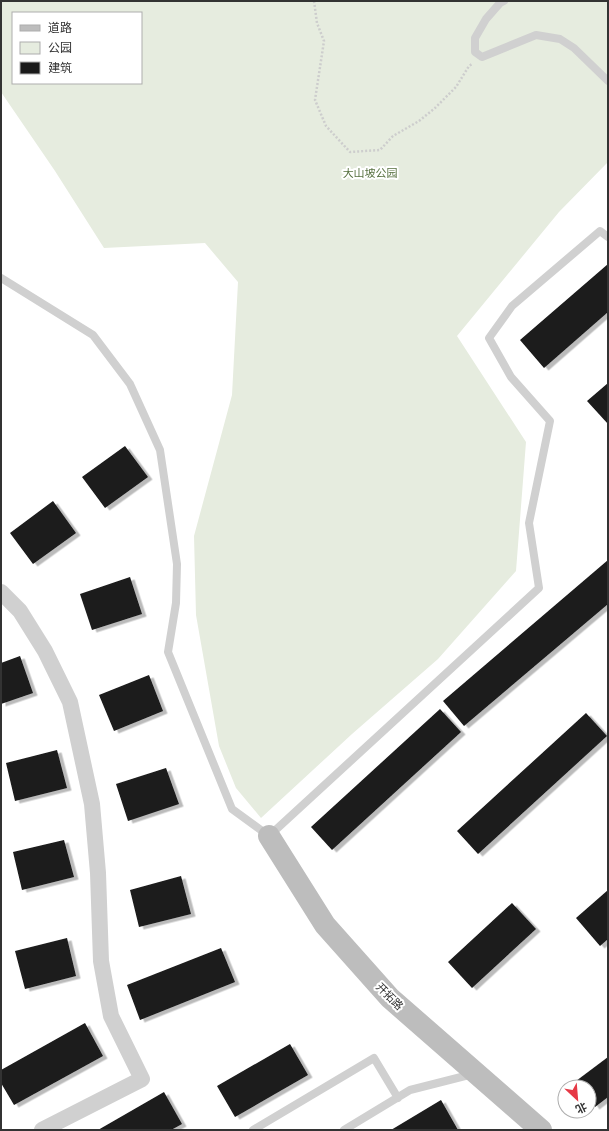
<svg xmlns="http://www.w3.org/2000/svg" width="609" height="1131" viewBox="0 0 609 1131" font-family="'Open Sans','Noto Sans SC',sans-serif">
  <style>
    .green { fill: #e6ecdf; fill-rule: evenodd }
    .building { fill: #1a1a1a; filter: url(#shadow) }
    .lines { fill: none; stroke-linecap: round; stroke-linejoin: round }
    .path { stroke: #cdcdcd; stroke-width: 2.5; stroke-dasharray: 2 2; stroke-linecap: butt }
    .lane { stroke: #d0d0d0; stroke-width: 8 }
    .street { stroke: #d0d0d0; stroke-width: 16 }
    .secondary { stroke: #bdbdbd; stroke-width: 22 }
    .labels { text-anchor: middle; dominant-baseline: central; stroke-width: 4; stroke-linejoin: round; paint-order: stroke }
    .park-label { font-size: 11px; fill: #56703f; stroke: #fff }
    .street-label { font-size: 11px; fill: #333; stroke: #fff }
  </style>
  <defs>
    <filter id="shadow"><feDropShadow dx="4.5" dy="2.5" stdDeviation="0" flood-color="#0004"/></filter>
  </defs>
  <rect width="100%" height="100%" fill="#fff"/>
  <path class="green" d="M1,1H608V162L559,212L457,336L526,442L516,571L438,659L352,734L261,818L236,788L219,746L196,615L194,536L232,395L238,282L205,243L104,248L55,171L1,92ZM13,13H141V83H13Z"/>
  <path class="building" d="M608,264V312L544,368L520,340Z
    M608,383V424L587,401Z
    M125,446L148,477L105,508L82,477Z
    M53,501L76,533L33,564L10,533Z
    M608,560V604L464,726L443,701Z
    M130,577L142,614L92,630L80,594Z
    M20,656L33,693L1,704V663Z
    M149,675L163,711L114,731L99,695Z
    M440,709L461,732L332,850L311,827Z
    M586,713L607,736L478,854L457,831Z
    M57,750L67,788L15,801L6,763Z
    M166,768L179,804L128,821L116,784Z
    M64,840L74,877L22,890L13,852Z
    M181,876L191,914L139,927L130,890Z
    M608,890V939L600,946L576,918Z
    M512,903L536,929L472,988L448,962Z
    M67,938L76,976L25,989L15,951Z
    M221,948L235,982L140,1020L127,985Z
    M85,1023L103,1056L14,1105L1,1083V1070Z
    M290,1044L308,1075L235,1117L217,1086Z
    M608,1057V1097L595,1107L589,1098V1087H580L576,1081Z
    M164,1092L182,1124L171,1130H98Z
    M441,1100L458,1130H391Z"/>
  <g class="lines">
    <path class="path" d="M314,1L317,23L324,41L315,100L326,126L350,152L380,150L393,136L419,121L435,108L456,87L469,66L472,64"/>
    <path class="lane" d="M504,1L500,3L486,19L475,38V52L482,57L536,35L560,39L574,48L608,81
      M1,278L93,335L130,384L160,450L177,564L176,603L168,652L232,809L269,836L539,588L529,523L550,421L511,377L489,338L512,306L600,231L608,237
      M253,1130L374,1058L398,1098
      M344,1130L410,1090L473,1074"/>
    <path class="street" d="M1,592L20,611L45,651L70,702L92,804L98,873L101,961L111,1016L142,1079L42,1130"/>
    <path class="secondary" d="M269,836L325,925L390,998L541,1130"/>
  </g>
  <g class="labels">
    <g class="park-label">
      <text x="370" y="172">大山坡公园</text>
    </g>
    <g class="street-label">
      <text transform="translate(390 996) rotate(45)">开拓路</text>
    </g>
  </g>
  <rect width="609" height="1131" fill="none" stroke="#333333" stroke-width="4"/>
  <rect x="12" y="12" width="130" height="72" fill="#ffffff" stroke="#adadad"/>
  <rect x="20" y="25" width="20" height="6" fill="#bdbdbd" stroke="#adadad"/>
  <text x="48" y="32" font-size="12" fill="#333333">道路</text>
  <rect x="20" y="42" width="20" height="12" fill="#e6ecdf" stroke="#adadad"/>
  <text x="48" y="52" font-size="12" fill="#333333">公园</text>
  <rect x="20" y="62" width="20" height="12" fill="#1a1a1a" stroke="#adadad"/>
  <text x="48" y="72" font-size="12" fill="#333333">建筑</text>
  <g transform="translate(577 1099) rotate(154)"><circle r="19" fill="#ffffff" stroke="#adadad"/>
  <path d="M0-3L7 15L0 10L-7 15Z" fill="#e63946"/>
  <text y="-6" font-size="11" font-weight="bold" text-anchor="middle" fill="#333333">北</text>
  </g>
</svg>
